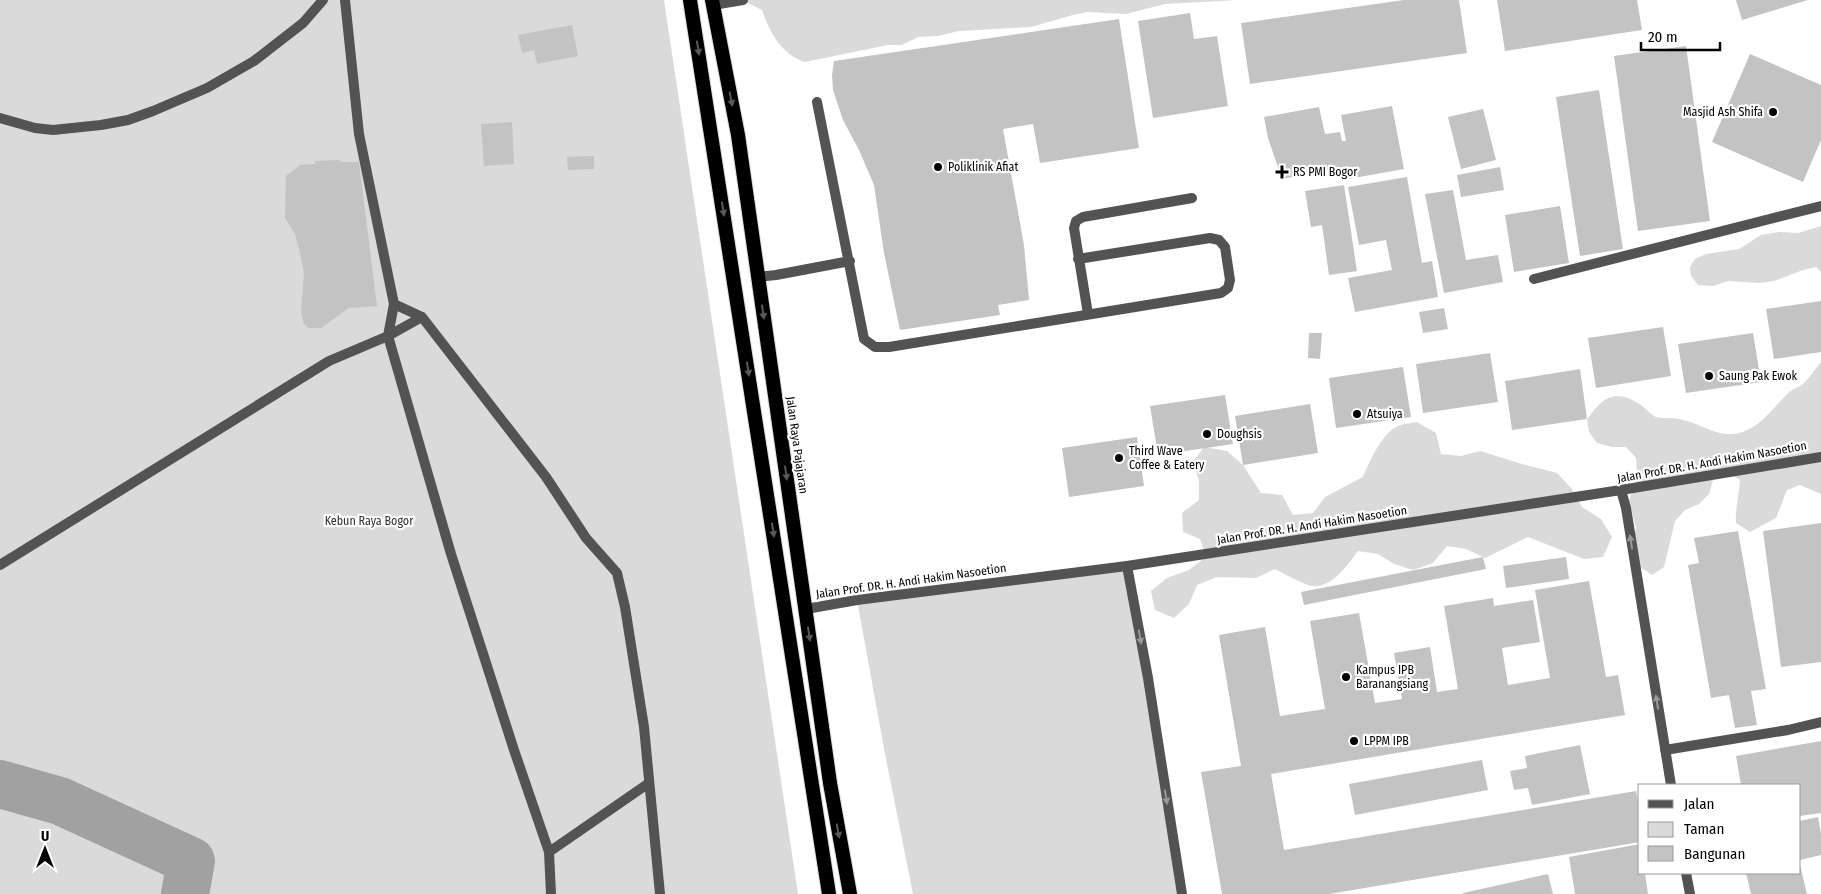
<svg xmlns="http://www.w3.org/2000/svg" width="1821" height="894" viewBox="0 0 1821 894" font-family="'Fira Sans Condensed',sans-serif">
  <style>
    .green { fill: #dadada }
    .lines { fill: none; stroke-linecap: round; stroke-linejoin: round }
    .river { stroke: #a1a1a1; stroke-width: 48 }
    .building { fill: #c3c3c3 }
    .trunk-casing { stroke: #dbdbdb; stroke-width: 16 }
    .service { stroke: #535353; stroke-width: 10 }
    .minor { stroke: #535353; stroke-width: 10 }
    .tertiary { stroke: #535353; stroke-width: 10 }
    .trunk { stroke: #000; stroke-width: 14 }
    .oneway { fill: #595959 }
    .oneway2 { fill: #989898 }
    .poi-dot { fill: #000; stroke: #fff; stroke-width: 2 }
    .labels { text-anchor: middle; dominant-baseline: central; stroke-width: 4.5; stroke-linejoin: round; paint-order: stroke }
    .poi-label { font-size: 12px; fill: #000; stroke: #fff; text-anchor: start }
    .street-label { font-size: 12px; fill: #000; stroke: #fff }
    .park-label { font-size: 12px; fill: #313131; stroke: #fff }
  </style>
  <rect width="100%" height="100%" fill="#fff"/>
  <path class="green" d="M0,0H664L798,894H0Z
    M742,0H1237L1165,4L1126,14L1087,12L1073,15L1031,27L959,31L938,36L918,37L902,45H888L805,62C781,54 770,33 762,10Z
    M1821,226V272L1816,267L1803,270L1774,281L1759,283L1728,281L1713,286L1698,285L1691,276L1690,267L1695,259L1706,254L1739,249L1761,235L1779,232L1798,233Z
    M1821,362V494L1800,485L1787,490L1776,518L1750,532L1736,523C1735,508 1739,495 1740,480L1727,472L1713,480L1709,494L1699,504L1685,510L1675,521L1664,567L1652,575L1640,567L1633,542L1636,528L1629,501L1637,473L1636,458L1626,447H1612L1597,443L1589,432L1587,419C1604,396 1615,388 1641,405C1646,409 1651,415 1656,417C1663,419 1674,417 1683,420C1705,425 1721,441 1745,431C1762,425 1776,405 1788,393C1793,389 1800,387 1804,383C1811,377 1815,368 1821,362Z
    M1417,422L1436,433L1441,454L1461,456L1480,451L1522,464L1557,473L1571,488L1582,507L1601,519L1612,537L1603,557L1584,559L1528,537L1485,558L1466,549L1447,546L1433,563L1413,570L1394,564L1378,554L1358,551C1347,566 1329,592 1308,585C1297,581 1285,574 1275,569L1256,578L1217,577L1197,585L1189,604L1174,618L1155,610L1151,591L1167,578L1189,570L1206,557L1200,539L1183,532L1182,513L1199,500V481L1193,462L1204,447L1227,451L1243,465L1261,493L1282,495L1293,515L1313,513L1325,497L1363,477C1370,461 1381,434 1398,426C1403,424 1411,423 1417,422Z
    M1127,566L1182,894H913L885,754L857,600Z"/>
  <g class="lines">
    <path class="river" d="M0,784L60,801L191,861L185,894"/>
  </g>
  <path class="building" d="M1404,0H1459L1467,53L1250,84L1241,23Z
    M1497,0H1637L1642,30L1505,51Z
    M1736,0H1808L1742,20Z
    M1190,13L1194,39L1217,36L1228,106L1153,118L1138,21Z
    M1119,19L1139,148L1040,163L1033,124L1003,129L1024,245L1029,300L998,305L1000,315L900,330L884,253L874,185L859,150L843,120L833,90L832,75L834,61Z
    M572,25L578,56L537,64L534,50L522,53L518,35Z
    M1686,46L1710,221L1638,231L1614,56Z
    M1750,54L1821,85V140L1803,182L1712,142Z
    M1599,90L1623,249L1580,256L1556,97Z
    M1392,106L1404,169L1348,179L1346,167L1282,179L1268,138L1264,117L1319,107L1325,134L1340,132L1342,141H1346L1341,115Z
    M1483,109L1496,160L1461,169L1448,117Z
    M512,122L514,164L484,166L481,124Z
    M594,156V169L568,170L567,157Z
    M339,160L340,162H359L377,306L349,308L321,328H309L304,324L301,312L304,273L300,253L295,234L285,218L286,176L300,165L315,164V161Z
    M1500,167L1504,190L1461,197L1457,175Z
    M1407,177L1422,263L1432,261L1438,297L1355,312L1348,278L1392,270L1386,240L1359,245L1348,187Z
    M1344,185L1357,271L1329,275L1322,225L1311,227L1305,191Z
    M1453,190L1466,260L1498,255L1503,282L1444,293L1425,194Z
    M1560,206L1569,263L1514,272L1505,215Z
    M1821,301V352L1774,359L1766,309Z
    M1444,308L1448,329L1423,333L1419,312Z
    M1663,327L1671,376L1596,388L1588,338Z
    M1309,333H1322L1320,359L1308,358Z
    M1753,333L1761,382L1686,393L1678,344Z
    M1490,353L1498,402L1423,413L1416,364Z
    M1403,367L1411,417L1336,428L1329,378Z
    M1580,369L1587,419L1512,430L1505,381Z
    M1225,395L1233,444L1158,455L1150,406Z
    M1310,404L1318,453L1243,465L1235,416Z
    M1137,437L1144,486L1069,497L1062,448Z
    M1821,523V662L1781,667L1763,531Z
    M1738,531L1766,689L1751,691L1757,725L1735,728L1729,695L1711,698L1688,565L1699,563L1694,538Z
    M1483,557L1486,569L1304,605L1301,592Z
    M1566,557L1569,579L1506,588L1503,566Z
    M1589,581L1606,677L1618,675L1625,715L1271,774L1284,850L1636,791L1640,811V842L1329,894H1222L1201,772L1241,766L1219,635L1265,627L1280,716L1325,709L1310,621L1359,613L1375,703L1402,699L1394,653L1430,647L1437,692L1458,689L1444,606L1493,598L1494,606L1533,600L1540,642L1502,648L1508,685L1550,678L1535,590Z
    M1821,741V813L1800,816V785H1741L1736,756Z
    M1580,745L1590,794L1532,805L1528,788L1514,790L1510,771L1527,768L1525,756Z
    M1482,760L1488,790L1355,815L1349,784Z
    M1818,817L1821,834V855L1800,860V821Z
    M1640,844V873H1645L1648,894H1575L1569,857Z
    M1800,865L1807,894H1751L1746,873H1800Z
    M1548,874L1553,894H1463V893Z"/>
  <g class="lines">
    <defs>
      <path id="trunk" d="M690,0L829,894
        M712,0L738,135L830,783L850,894"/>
    </defs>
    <use href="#trunk" class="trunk-casing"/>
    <path class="service" d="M345,0L359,134L394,304L388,336L451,554L514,750L549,852L551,894
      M817,102L864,339L875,347H889L1221,293L1228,288L1230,280L1225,247L1219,240L1210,238L1078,259
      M0,118L35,128L53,130L101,125L128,120L153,111L207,88L254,61L303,23L323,0
      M757,277L776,275L850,261
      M1534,279L1821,206
      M394,304L422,317
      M1088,314L1074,228L1076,221L1083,217L1192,198
      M1621,490L1626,508L1671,785
      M0,565L329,361L388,336L422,317L546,477L586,538L617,573L625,607L644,727L660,894
      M1127,566L1148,678L1182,894
      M1665,750L1788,730L1821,722
      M549,852L649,783
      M1686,873L1690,894"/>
    <path class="minor" d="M713,5L743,0"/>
    <path class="tertiary" d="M806,609L857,600L1127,566L1621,490L1821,457"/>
    <use href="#trunk" class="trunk"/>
  </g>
  <defs><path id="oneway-solid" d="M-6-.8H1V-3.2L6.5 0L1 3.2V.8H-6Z" transform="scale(1.25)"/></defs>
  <g class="oneway">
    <use href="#oneway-solid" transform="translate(698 48) rotate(81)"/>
    <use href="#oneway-solid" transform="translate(731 99) rotate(79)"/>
    <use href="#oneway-solid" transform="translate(723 209) rotate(81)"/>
    <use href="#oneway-solid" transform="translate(763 312) rotate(82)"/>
    <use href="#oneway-solid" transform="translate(748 369) rotate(81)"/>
    <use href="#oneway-solid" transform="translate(786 473) rotate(82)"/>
    <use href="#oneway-solid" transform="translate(773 530) rotate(81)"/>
    <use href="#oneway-solid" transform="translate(809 634) rotate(82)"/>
    <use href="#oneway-solid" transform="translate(838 831) rotate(80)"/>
  </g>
  <g class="oneway2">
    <use href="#oneway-solid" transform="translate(1631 542) rotate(-99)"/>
    <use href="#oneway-solid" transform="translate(1140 637) rotate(80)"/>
    <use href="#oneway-solid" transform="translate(1657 702) rotate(-99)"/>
    <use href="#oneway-solid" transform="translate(1166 797) rotate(81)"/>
  </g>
  <g class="poi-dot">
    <circle cx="1773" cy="112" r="5"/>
    <circle cx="938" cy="167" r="5"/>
    <path d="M1279.5 164.5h5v5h5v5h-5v5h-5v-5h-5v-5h5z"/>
    <circle cx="1709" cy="376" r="5"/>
    <circle cx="1357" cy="414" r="5"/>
    <circle cx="1207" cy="434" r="5"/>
    <circle cx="1119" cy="458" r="5"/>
    <circle cx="1346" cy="677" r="5"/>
    <circle cx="1354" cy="741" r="5"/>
  </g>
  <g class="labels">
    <g class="poi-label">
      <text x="1763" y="112" text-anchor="end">Masjid Ash Shifa</text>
      <text x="948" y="167">Poliklinik Afiat</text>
      <text x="1293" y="172">RS PMI Bogor</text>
      <text x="1719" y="376">Saung Pak Ewok</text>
      <text x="1367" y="414">Atsuiya</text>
      <text x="1217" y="434">Doughsis</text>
      <text x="1129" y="451">Third Wave<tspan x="1129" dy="14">Coffee &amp; Eatery</tspan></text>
      <text x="1356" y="670">Kampus IPB<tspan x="1356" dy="14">Baranangsiang</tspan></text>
      <text x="1364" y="741">LPPM IPB</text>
    </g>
    <g class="street-label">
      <text transform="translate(797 445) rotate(82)">Jalan Raya Pajajaran</text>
      <text transform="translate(1712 462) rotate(-10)">Jalan Prof. DR. H. Andi Hakim Nasoetion</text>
      <text transform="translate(1312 525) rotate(-9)">Jalan Prof. DR. H. Andi Hakim Nasoetion</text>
      <text transform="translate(911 581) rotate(-8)">Jalan Prof. DR. H. Andi Hakim Nasoetion</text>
    </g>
    <g class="park-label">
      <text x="369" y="521">Kebun Raya Bogor</text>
    </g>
  </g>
  <rect x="1638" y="784" width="162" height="90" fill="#ffffff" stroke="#999999"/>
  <rect x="1648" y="800" width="25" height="8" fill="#535353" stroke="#999999"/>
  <text x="1684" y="809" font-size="15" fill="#000000">Jalan</text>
  <rect x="1648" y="822" width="25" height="15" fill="#dadada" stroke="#999999"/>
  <text x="1684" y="834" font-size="15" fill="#000000">Taman</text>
  <rect x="1648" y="846" width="25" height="15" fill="#c3c3c3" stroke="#999999"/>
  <text x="1684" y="859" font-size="15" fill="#000000">Bangunan</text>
  <g transform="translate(45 849)" stroke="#ffffff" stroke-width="4" paint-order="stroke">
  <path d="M0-4L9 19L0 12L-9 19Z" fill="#000000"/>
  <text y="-8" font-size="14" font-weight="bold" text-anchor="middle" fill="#000000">U</text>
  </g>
  <path d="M1641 42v8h79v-8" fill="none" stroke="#000000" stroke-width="2.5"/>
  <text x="1648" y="42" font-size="15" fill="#000000" stroke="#ffffff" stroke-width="4" paint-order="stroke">20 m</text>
</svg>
